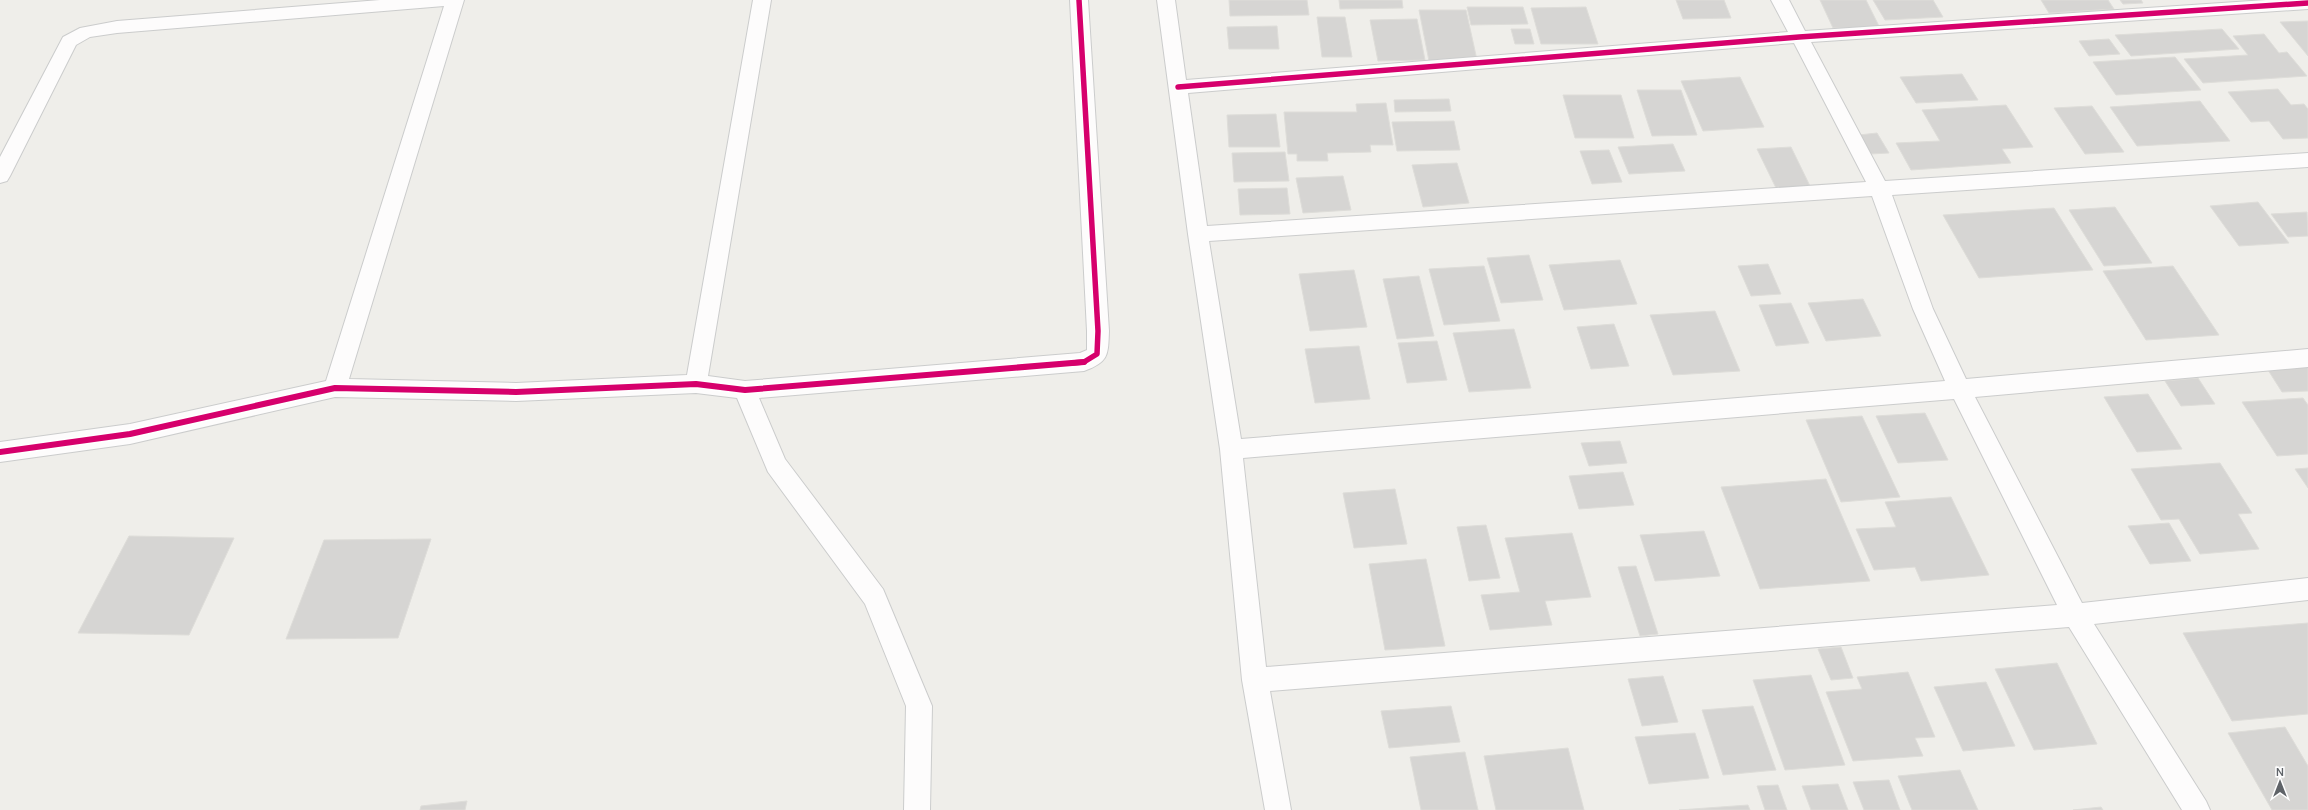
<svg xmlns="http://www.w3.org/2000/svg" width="2308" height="810" viewBox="0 0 2308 810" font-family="Manrope,sans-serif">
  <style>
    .building { fill: #d6d5d3; stroke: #deddd9 }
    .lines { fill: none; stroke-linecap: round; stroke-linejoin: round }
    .minor-casing { stroke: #cbcccc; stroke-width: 2 }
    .minor { fill: #fdfcfc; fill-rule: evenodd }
    .cycleway-far1-casing { stroke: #fff; stroke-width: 8 }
    .cycleway-casing { stroke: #fff; stroke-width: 9 }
    .cycleway-far1 { stroke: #d6006c; stroke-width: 5.5 }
    .cycleway { stroke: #d6006c; stroke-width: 6 }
  </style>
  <rect width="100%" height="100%" fill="#efeeea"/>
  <path class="building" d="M1229,0H1307L1309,15L1230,16Z
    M1339,0H1402L1403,8L1340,9Z
    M1676,0H1724L1731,18L1683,19Z
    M1820,0H1866L1880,28H1833Z
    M1873,0H1933L1943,17L1885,20Z
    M2041,0H2108L2114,9L2049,13Z
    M2120,0H2141L2143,3L2123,4Z
    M1467,7H1523L1528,24L1471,25Z
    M1586,7L1598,44H1541L1531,8Z
    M1419,10H1466L1477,60L1429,61Z
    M1317,17H1345L1352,57H1322Z
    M1417,19L1425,60L1378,61L1370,20Z
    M2308,21V56L2280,22Z
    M1277,26L1279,49H1229L1227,27Z
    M1511,29H1530L1534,44H1515Z
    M2222,29L2239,49L2131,56L2115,35Z
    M2264,34L2279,53L2287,52L2307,76L2203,83L2184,59L2248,55L2233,36Z
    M2109,39L2120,54L2089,56L2079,41Z
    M2175,57L2201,90L2116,95L2093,62Z
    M1962,74L1978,100L1916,103L1900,77Z
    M1740,77L1764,127L1703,131L1681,81Z
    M2278,89L2291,105L2304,104L2308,109V138L2283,139L2269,121L2251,122L2228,92Z
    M1637,90H1681L1697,135L1652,136Z
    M1563,95H1621L1634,138H1575Z
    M1449,99L1451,111L1395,112L1394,100Z
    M2200,101L2230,141L2137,146L2110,107Z
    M1386,103L1393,145H1370L1371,152L1327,153L1328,161H1297V154H1288L1284,112H1357L1356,104Z
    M2006,105L2033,147L2002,149L2011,163L1911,170L1896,143L1940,141L1922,110Z
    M2092,106L2124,152L2085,154L2054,108Z
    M1276,114L1280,147H1229L1227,115Z
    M1454,121L1460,150L1397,151L1392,122Z
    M1877,133L1889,153L1870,154L1859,135Z
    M1673,144L1685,171L1629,174L1618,147Z
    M1791,147L1810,186L1776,188L1757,149Z
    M1609,150L1622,182L1592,184L1580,151Z
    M1285,152L1289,181L1234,182L1232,153Z
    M1457,163L1469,203L1423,207L1412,165Z
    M1343,176L1351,210L1303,213L1296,178Z
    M1287,188L1290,214L1240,215L1238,189Z
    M2258,202L2289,243L2239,246L2210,206Z
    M2115,207L2152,263L2104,266L2069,210Z
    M2054,208L2093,270L1979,278L1943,215Z
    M2307,212L2308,236L2288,237L2271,214Z
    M1529,255L1543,300L1501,303L1487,258Z
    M1620,260L1637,304L1564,310L1549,265Z
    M1768,264L1781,294L1751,296L1738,266Z
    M1484,266L1500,321L1444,325L1429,269Z
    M2173,266L2219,335L2146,340L2103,271Z
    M1354,270L1367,327L1310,331L1299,274Z
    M1419,276L1434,336L1397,339L1383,279Z
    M1863,299L1881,336L1826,341L1808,303Z
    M1791,303L1809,343L1776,346L1759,305Z
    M1715,311L1740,371L1673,375L1650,315Z
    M1614,324L1629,366L1591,369L1577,327Z
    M1514,329L1531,388L1469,392L1453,333Z
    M1437,341L1447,380L1407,383L1398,343Z
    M1359,346L1370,399L1315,403L1305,349Z
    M2308,367V391L2282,392L2268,370Z
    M2198,378L2215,404L2181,406L2165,381Z
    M2148,394L2182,449L2137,452L2104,397Z
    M2303,398L2308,405V454L2277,456L2242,402Z
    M1925,413L1948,460L1898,463L1876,416Z
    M1862,416L1900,497L1841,502L1806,420Z
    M1620,441L1627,463L1589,466L1581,443Z
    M2220,463L2252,513L2238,514L2259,549L2200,554L2179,519L2161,520L2131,469Z
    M2308,468V488L2295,469Z
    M1623,472L1634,505L1579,509L1569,476Z
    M1826,479L1870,581L1760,589L1721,487Z
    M1395,489L1407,544L1354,548L1343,493Z
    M1951,497L1989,575L1921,581L1915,567L1874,570L1856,529L1896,527L1885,502Z
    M2169,523L2191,561L2150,564L2128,526Z
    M1486,525L1500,578L1469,581L1457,527Z
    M1704,531L1720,576L1655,581L1640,535Z
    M1572,533L1591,597L1545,601L1552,625L1490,630L1481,595L1520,592L1505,538Z
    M129,536L234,538L189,635L78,633Z
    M431,539L398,638L286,639L324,540Z
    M1426,559L1445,646L1385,650L1369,564Z
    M1636,566L1658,634L1640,636L1618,567Z
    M2308,623V714L2232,721L2183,633Z
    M1841,647L1853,678L1831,680L1818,649Z
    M2057,663L2097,744L2034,750L1995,669Z
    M1908,672L1935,737L1915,738L1923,756L1853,761L1826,692L1862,689L1857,677Z
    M1811,675L1845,765L1785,770L1753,680Z
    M1663,676L1678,722L1642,726L1628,679Z
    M1986,682L2015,746L1963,751L1934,687Z
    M1451,706L1460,742L1389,748L1381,711Z
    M1753,706L1776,770L1723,775L1702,710Z
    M2285,727L2308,766V810H2272L2228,733Z
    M1695,733L1709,778L1649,784L1635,737Z
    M1568,748L1584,810H1496L1484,756Z
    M1465,752L1478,810H1421L1410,757Z
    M1960,770L1978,810H1912L1898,776Z
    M1889,780L1900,810H1864L1853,782Z
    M1838,784L1848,810H1811L1802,786Z
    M1778,785L1787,810H1765L1757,786Z
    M467,801L465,810H420L421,806Z
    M1748,805L1750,810H1679Z
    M2101,807L2103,810H2073Z"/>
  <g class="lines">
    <defs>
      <path id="minor" d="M380,0H464L349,379L516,383L687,375L753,0H771L708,376L745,381L1080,353L1087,350V331L1070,0H1088L1109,331C1108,355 1109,362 1084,371L759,398L785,459L883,589L932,706L930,810H904L906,706L865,604L768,472L737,398L696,393L516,401L335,397L130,444L0,462V442L130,424L326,381L444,6L117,33L90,37L76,45L10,176L7,181L0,183V157L63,37L80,28L117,21Z
        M1157,0H1175L1186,80L1788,32L1771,0H1789L1805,31L2266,0H2308V9L1811,42L1885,181L2308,153V167L1892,195L1933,309L1966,379L2308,349V367L1975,397L2082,603L2308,578V600L2094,624L2206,801L2210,810H2182L2069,627L1270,691L1291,810H1265L1242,680L1220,449L1188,234ZM1794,43L1866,182L1207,226L1188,93ZM1872,196L1913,309L1945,381L1241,439L1209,241ZM1954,399L2057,605L1266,667L1243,458Z"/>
    </defs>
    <use href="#minor" class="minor-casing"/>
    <use href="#minor" class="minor"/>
    <defs>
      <path id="cycleway-far1" d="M1178,87L1799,37L2308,3
        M1072,363L1084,362L1097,354L1098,331L1079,0"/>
      <path id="cycleway" d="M0,452L130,434L335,388L516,392L696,384L745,390L1084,362"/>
    </defs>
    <use href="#cycleway-far1" class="cycleway-far1-casing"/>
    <use href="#cycleway" class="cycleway-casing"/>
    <use href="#cycleway-far1" class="cycleway-far1"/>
    <use href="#cycleway" class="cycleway"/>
  </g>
  <g transform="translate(2280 782)" stroke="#ffffff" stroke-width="3" paint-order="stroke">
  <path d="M0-3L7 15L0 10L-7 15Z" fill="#5f6368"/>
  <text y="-6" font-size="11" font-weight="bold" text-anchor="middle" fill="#5f6368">N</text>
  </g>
</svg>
